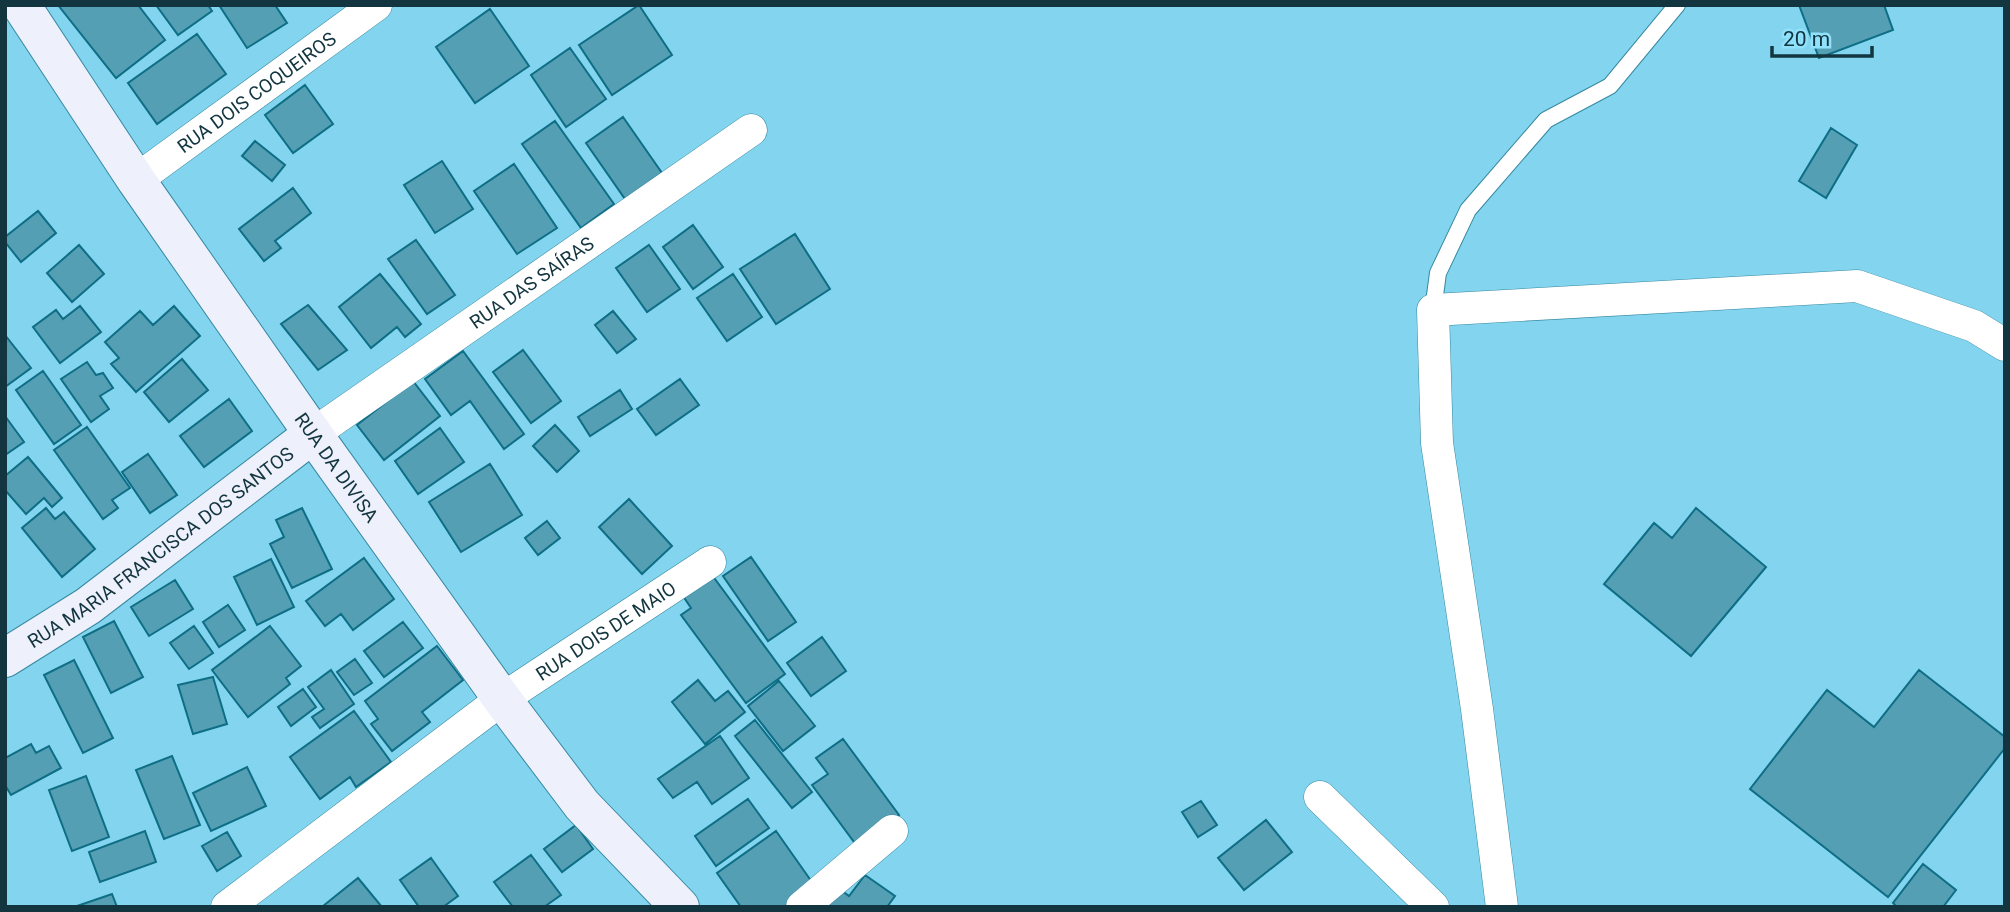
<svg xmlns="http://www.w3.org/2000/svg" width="2010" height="912" viewBox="0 0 2010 912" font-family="Roboto,sans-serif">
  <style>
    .building { fill: #559fb5; stroke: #0d6e85; stroke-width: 2 }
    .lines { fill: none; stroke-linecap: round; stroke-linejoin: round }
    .lane-casing { stroke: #3589a1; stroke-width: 18 }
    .street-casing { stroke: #3589a1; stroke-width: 33 }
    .secondary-casing { stroke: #3589a1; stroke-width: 40 }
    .lane { stroke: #fff; stroke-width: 16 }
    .street { stroke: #fff; stroke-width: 32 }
    .secondary { stroke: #eef0fb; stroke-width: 38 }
    .labels { text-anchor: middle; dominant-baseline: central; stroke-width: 6; stroke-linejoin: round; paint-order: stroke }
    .street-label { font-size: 19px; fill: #12353f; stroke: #90e2fc }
  </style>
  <rect width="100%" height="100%" fill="#83d4ee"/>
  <path class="building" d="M58,5H138L165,40L116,78Z
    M156,5H208L212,11L178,35Z
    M219,5H275L287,23L247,48Z
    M639,5L672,55L612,95L579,45Z
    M1799,5H1884L1893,30L1819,58Z
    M490,9L529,66L475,103L436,47Z
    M197,34L226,74L157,124L128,83Z
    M570,48L606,99L566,127L531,75Z
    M305,85L333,124L293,153L265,115Z
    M623,117L662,173L625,199L586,143Z
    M555,121L614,204L581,228L522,144Z
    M1831,128L1857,145L1826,198L1799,181Z
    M255,141L285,165L272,181L242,156Z
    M442,161L473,209L435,233L404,185Z
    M514,164L557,228L517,254L474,191Z
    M293,188L311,213L275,241L281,248L264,261L239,229Z
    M38,211L56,233L21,262L5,242V237Z
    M693,225L723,267L693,289L663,247Z
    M795,234L830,289L776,324L740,269Z
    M416,240L455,295L427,314L388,259Z
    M79,245L104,274L72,302L47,273Z
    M649,245L680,289L647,312L616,268Z
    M380,274L421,324L405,337L397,327L371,348L339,307Z
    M733,274L762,317L727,341L697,298Z
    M308,305L347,350L318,370L281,324Z
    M80,306L101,332L60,363L33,327L56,310L63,319Z
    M174,306L200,336L136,392L111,364L119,358L105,342L140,311L153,325Z
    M613,311L636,339L617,353L595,325Z
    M5,335L31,368L5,387Z
    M523,350L561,401L531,423L493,372Z
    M463,351L524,434L504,449L470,401L451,415L425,379Z
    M182,359L208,390L169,422L144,392Z
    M87,362L96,375L103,373L113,388L100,396L109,409L91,422L61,379Z
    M43,371L81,425L54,444L16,390Z
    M680,379L699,405L656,435L637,409Z
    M413,381L440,416L384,460L357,425Z
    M620,390L632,409L590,436L578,417Z
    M229,399L252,431L204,467L180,436Z
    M5,416L24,442L5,455Z
    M555,425L579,451L557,472L533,446Z
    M87,427L130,488L112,500L118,508L103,519L54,450Z
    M440,428L464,462L418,494L395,461Z
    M148,454L177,495L150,513L122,472Z
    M28,457L62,498L52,507L44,498L26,514L5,490V476Z
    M490,464L522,515L461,552L429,502Z
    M629,499L672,546L642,574L599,527Z
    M46,508L55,519L64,512L95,549L62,577L22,528Z
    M302,508L332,569L292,588L270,544L284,537L276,520Z
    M1696,508L1766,567L1691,656L1604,584L1654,523L1672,538Z
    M547,521L560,538L538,555L525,538Z
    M751,557L796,622L768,641L723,576Z
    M364,558L394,599L353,630L341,614L325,626L306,601Z
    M271,559L294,607L257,625L234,577Z
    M712,575L785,674L746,703L681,615L691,608L683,596Z
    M175,580L193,609L149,636L131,607Z
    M228,605L245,630L219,647L203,622Z
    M114,621L143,677L111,693L83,637Z
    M403,622L423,648L384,677L364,651Z
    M194,626L213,653L189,669L170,643Z
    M270,626L301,666L286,678L290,684L248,717L212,670Z
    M822,637L846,671L811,696L787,663Z
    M437,646L463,680L422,712L430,722L392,751L371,724L378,719L365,701Z
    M355,659L372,683L354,695L337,672Z
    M74,660L113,738L83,753L44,675Z
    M331,670L354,704L320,728L312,717L324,709L308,687Z
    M1919,670L2005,737V748L1888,897L1750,789L1827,690L1874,727Z
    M213,677L227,724L193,734L178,685Z
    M698,680L715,701L728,691L745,712L705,744L672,702Z
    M779,681L815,726L783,751L748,706Z
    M303,689L316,707L291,726L278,707Z
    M354,711L391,762L356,787L350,777L320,799L290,757Z
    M755,720L812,792L792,808L735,736Z
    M720,736L749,778L712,804L697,782L673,798L658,779Z
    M843,739L899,815L857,846L812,785L828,774L816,758Z
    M31,744L36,753L49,746L61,768L11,795L5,785V758Z
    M172,756L200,825L164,839L136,770Z
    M247,767L266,806L211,831L193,793Z
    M86,776L109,837L72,851L49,790Z
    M748,799L769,828L716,866L695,836Z
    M1201,801L1217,825L1198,837L1182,812Z
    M1266,820L1292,852L1244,890L1218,858Z
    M576,825L593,849L562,872L544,849Z
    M145,831L156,862L100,882L89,852Z
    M776,831L814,885L784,907H741L717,873Z
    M227,832L241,856L217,871L202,846Z
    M531,855L561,895L544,907H513L494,882Z
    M431,858L458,896L443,907H419L400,880Z
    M1923,864L1956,890L1943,907H1897L1893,903Z
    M865,875L895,896L887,907H817L841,890L849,896Z
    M358,878L382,907H324L323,906Z
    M112,894L117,907L77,906Z"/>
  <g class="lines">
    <defs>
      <path id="lane" d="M1433,310L1438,273L1468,210L1546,120L1610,86L1677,5"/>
      <g id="street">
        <path id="s1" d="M136,180L376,5"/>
        <path id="s2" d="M313,434L751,130"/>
        <path d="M1320,797L1433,907"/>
        <path id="s3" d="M227,907L502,699L710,562"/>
        <path d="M802,907L892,831"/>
        <path d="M1502,907L1477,709L1437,443L1433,310L1857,286L1974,326L2005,345"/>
      </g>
      <g id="secondary">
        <path id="s4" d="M21,5L136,180L313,434L502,699L582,805L680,907"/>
        <path id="s5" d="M5,658L88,606L313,434"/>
      </g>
    </defs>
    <use href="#lane" class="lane-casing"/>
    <use href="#street" class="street-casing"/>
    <use href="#secondary" class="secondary-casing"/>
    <use href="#lane" class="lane"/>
    <use href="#street" class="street"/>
    <use href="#secondary" class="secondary"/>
  </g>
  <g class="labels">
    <g class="street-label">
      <text stroke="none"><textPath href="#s1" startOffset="149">RUA DOIS COQUEIROS</textPath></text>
      <text stroke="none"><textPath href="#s2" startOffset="266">RUA DAS SAÍRAS</textPath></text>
      <text stroke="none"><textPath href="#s4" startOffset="560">RUA DA DIVISA</textPath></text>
      <text stroke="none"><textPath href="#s5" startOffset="191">RUA MARIA FRANCISCA DOS SANTOS</textPath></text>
      <text stroke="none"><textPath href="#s3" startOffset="469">RUA DOIS DE MAIO</textPath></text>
    </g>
  </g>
  <rect width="2010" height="912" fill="none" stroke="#12353f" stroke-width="14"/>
  <path d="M1772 46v10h100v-10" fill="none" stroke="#12353f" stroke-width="3.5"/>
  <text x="1783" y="46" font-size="21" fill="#12353f" stroke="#90e2fc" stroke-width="5" paint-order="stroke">20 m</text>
</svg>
